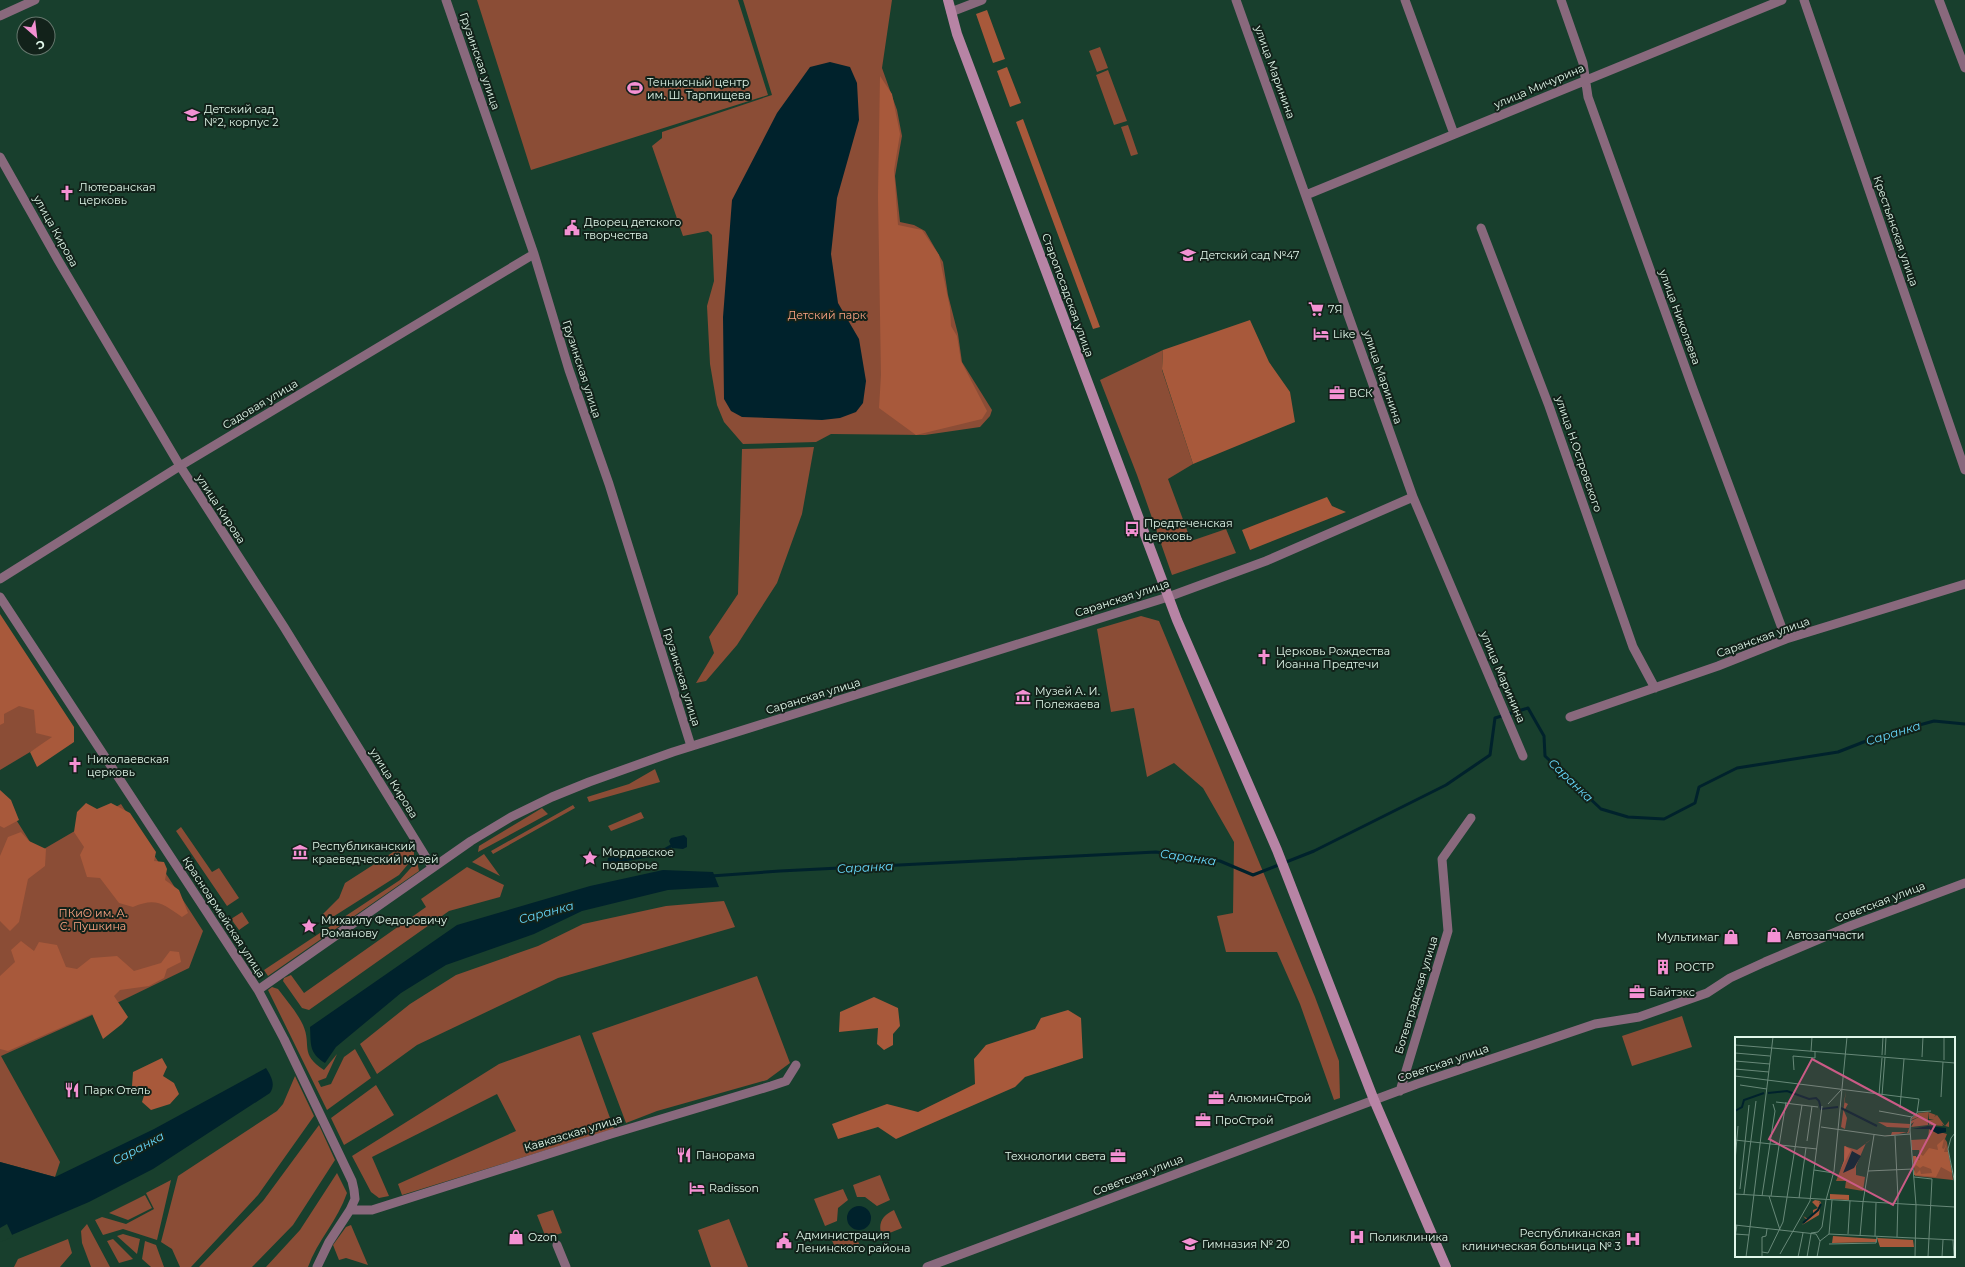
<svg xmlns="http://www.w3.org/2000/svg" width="1965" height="1267" viewBox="0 0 1965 1267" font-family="Montserrat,sans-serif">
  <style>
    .green { fill: #8b4d36 }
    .forest { fill: #a8593b }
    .water { fill: #00222c }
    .pier { fill: #183f2d }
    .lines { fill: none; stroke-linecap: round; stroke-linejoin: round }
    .stream { stroke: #00222c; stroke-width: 3 }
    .street { stroke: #89697d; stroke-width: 9 }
    .secondary { stroke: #b784a5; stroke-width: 10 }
    .labels { text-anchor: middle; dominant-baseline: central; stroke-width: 4; stroke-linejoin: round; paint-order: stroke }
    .street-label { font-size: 11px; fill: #e1f7ea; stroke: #12221a }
    .poi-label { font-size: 11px; fill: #e1f7ea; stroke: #12221a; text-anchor: start }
    .park-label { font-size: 11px; fill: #fda484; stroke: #12221a }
    .water-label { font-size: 12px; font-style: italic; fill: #68dafd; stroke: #12221a }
    .inset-river { fill: none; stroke: #00222c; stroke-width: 2 }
    .inset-road { fill: none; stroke: #688979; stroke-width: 1 }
    .view { fill: #cb5b86; fill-opacity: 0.15; stroke: #cb5b86; stroke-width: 2 }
    .inset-edge { fill: none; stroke: #e1f7ea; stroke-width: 2 }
  </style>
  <rect width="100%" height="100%" fill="#183f2d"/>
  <path class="green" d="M477,0H738L768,95L531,170Z
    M743,0H892L882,68L897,110L902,136L895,176L900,222L914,225L925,231L943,262L948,295L958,334L962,362L992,410L990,416L980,427L925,435L831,434L816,442L743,444L724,422L717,405L710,364L707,306L714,281L712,235L708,231L683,236L652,146L662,138V132L772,95Z
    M1100,47L1108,68L1097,72L1089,51Z
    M1108,70L1127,121L1114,125L1096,75Z
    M1128,125L1138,154L1131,156L1121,127Z
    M1163,350L1162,370L1193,464L1168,479L1191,541L1226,529L1236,553L1172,575L1137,475L1100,380Z
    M814,447L802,514L777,583L737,645L706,681L696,683L714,653L709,637L738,594L742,449Z
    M1141,616L1159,621L1315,997L1339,1061L1340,1098L1334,1100L1300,1004L1277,952H1226L1217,916L1233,913L1234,842L1203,788L1174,763L1147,777L1134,708L1111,712L1097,629Z
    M0,620L72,727L0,770Z
    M655,769L660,782L589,802L587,797L629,784Z
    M0,794L37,853L121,804L203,931L189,968L90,1016L1,1056L60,1162L55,1177L0,1162Z
    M573,805L575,808L493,854L491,851Z
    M542,808L548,814L478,852L479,846Z
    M641,812L644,818L611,831L608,826Z
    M181,827L212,872L219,868L239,898L227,906L176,831Z
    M410,846L414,851V857L399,875L328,920L323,914L339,898L345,883L401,847Z
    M484,854L500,876L472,862Z
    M417,861L419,871L268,976L264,970L400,880Z
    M467,867L504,885L500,897L449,911L309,1010L302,1008L283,981L284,978L291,975L304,993L426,907L421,899Z
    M724,901L735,927L558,978L417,1045L377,1074L360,1044L410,1004L456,975L538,946L583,924L666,906Z
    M242,912L249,923L239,930L231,919Z
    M757,976L790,1063L767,1080L657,1111L626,1123L592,1033Z
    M272,987L278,989C286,1000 297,1012 303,1025C312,1045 299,1054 324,1070L337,1054L326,1078L318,1081L321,1087L331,1084L344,1057L355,1049L371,1078L327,1110L268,990Z
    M1682,1016L1692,1047L1632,1066L1622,1036Z
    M580,1035L614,1129L402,1195L398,1184L516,1131L497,1094L372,1157L389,1196L379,1198L371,1192L352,1156L499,1064Z
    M295,1076L314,1116L258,1195L191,1267H180L172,1249L161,1242L178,1176L277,1111L283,1104Z
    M376,1085L394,1115L344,1145L331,1118Z
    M319,1125L335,1160L293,1225L252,1267H199L263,1201Z
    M337,1173L347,1193C338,1220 317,1241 308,1267H266L300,1230Z
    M880,1175L890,1200L877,1206L865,1197H857L853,1185Z
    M171,1180L157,1240L123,1229L103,1235L95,1220L102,1217L126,1224L154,1209L146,1193Z
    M843,1189L848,1200L838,1208L837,1221L825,1226L814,1199Z
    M145,1195L152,1208L128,1220L109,1213Z
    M553,1210L562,1233L546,1238L537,1215Z
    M894,1210L902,1228L882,1236C877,1223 883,1215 894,1210Z
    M729,1219L748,1267H711L698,1230Z
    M87,1224L110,1267H91L82,1243L81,1231Z
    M351,1225L368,1265L346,1258L339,1260L333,1245L346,1227Z
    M843,1233L857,1240L860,1245L838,1254L830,1236Z
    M123,1234L140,1239L137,1254L117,1236Z
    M68,1239L72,1253L60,1267H14L18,1259Z
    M113,1239L133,1259L119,1263L107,1241Z
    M145,1241L156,1245L164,1267H151L142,1259Z"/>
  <path class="forest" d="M987,10L1005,59L993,63L976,14Z
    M1007,67L1021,103L1010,107L997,71Z
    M880,76L892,94L900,134L894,170L898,225L922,230L939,255L950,308L951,326L957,336L961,361L987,411L982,419L916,435L879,408L881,375L878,196Z
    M1023,119L1100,327L1093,329L1016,122Z
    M1250,320L1269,362L1290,392L1295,422L1193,464L1162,369L1163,350Z
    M1327,497L1332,506L1346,512L1250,550L1242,530Z
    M0,614L74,727V742L37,767L30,752L52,737L36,733L34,710L19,706L4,714V723L0,725Z
    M0,790L11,800L19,820L4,828L0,826Z
    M86,803L97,809L111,803L130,813L156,852L154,861L164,862L167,869L165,880L179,890L188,913L182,917C163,904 156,897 133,907L119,903L100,878L87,877L80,855L84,847L74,832L77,812Z
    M21,832L29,841L46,849L45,866L28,879L19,922L10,931L0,921V856L8,837Z
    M21,941L34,951L39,942L57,945L66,967L77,969L91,958L117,956L134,971L161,963L170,951L179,952L181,962L167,969L164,978L149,986L120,990L114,996L128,1017L122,1024L103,1039L92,1014L8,1051L0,1049V976L15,962L11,950Z
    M874,997L898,1008L900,1026L893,1034V1045L884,1050L877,1044L878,1028L839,1032L840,1012Z
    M1068,1010L1081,1018L1083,1058L1025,1077L1015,1087L896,1139L878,1127L838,1139L832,1124L887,1104L918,1112L975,1084L974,1059L986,1045L1035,1029L1041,1018Z
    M162,1058L167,1067L163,1076L174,1083L179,1094L170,1104L151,1110L142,1102L146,1089L132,1086L133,1072Z"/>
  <path class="water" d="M830,62L850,67L857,83L859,120L837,198L831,254L838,303L859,339L866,381L863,403L856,412L840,418L822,420L742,417L731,411L724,399L723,317L732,200L777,113L810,67Z
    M684,835L687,838V847L683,849L672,848L669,841L671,838Z
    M616,854L621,855L623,861L621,863L610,866L607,864L608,858Z
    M663,870L713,872L719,887L668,890L582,911L534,934L446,965L401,993L336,1047L325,1063C309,1053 311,1045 310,1027L457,925L590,886Z
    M266,1068C271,1076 276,1084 270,1093L153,1169L89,1202L0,1240V1162L55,1177L154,1129Z
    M847 1218a12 12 0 1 1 24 0a12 12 0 1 1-24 0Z"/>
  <path class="pier" d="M7,1224L13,1237L0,1242V1228Z"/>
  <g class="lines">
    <path class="stream" d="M623,860L655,855L671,846
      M711,876L780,871L1156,852L1220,861L1253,875L1314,851L1446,785L1490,755L1495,718L1528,708L1544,736L1545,756L1601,809L1628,817L1664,819L1695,803L1699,787L1737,768L1838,752L1879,736L1934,721L1965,724"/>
    <path class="street" d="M446,0L534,254L569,370L609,484L691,746
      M1236,0L1413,497L1523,756
      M1405,0L1454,134
      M1561,0L1583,63L1588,97L1693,389L1786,639
      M1804,0L1965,470
      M1939,0L1965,68
      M951,12L982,0
      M0,16L35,0
      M0,157L58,260L180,466L284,627L432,867
      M1306,195L1782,0
      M1481,228L1549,406L1633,647L1655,688
      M0,579L180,466L534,254
      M0,597L258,990L284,1039L352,1181L354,1190L355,1199L350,1210L329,1242L317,1267
      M1570,717L1718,666L1786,639L1965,584
      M258,990L471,841L511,817L552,797L589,782L673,752L1168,597L1266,561L1413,497
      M1400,1091L1448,931L1442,859L1471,818
      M350,1210H372L611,1134L771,1086L786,1081L796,1065
      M557,1245L566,1267
      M927,1267L1417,1084L1595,1024L1639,1017L1707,993L1730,978L1765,962L1850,926L1965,883"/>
    <path class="secondary" d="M948,0L957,34L1177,620L1277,850L1374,1100L1446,1267"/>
  </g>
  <defs>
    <symbol id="stadium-bare" viewBox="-9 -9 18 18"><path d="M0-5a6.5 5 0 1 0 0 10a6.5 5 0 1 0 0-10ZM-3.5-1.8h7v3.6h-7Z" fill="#f491d3" stroke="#12221a" stroke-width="2.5" paint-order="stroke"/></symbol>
    <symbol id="school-bare" viewBox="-9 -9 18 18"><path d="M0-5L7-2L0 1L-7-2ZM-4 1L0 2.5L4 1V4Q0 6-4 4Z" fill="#f491d3" stroke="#12221a" stroke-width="2.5" paint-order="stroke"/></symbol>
    <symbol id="church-bare" viewBox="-9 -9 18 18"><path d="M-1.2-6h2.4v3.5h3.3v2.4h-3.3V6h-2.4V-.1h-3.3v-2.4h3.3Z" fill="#f491d3" stroke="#12221a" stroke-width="2.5" paint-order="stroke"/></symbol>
    <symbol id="civic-bare" viewBox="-9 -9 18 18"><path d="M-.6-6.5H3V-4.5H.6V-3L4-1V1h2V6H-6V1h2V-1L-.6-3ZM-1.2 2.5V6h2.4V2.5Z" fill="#f491d3" stroke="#12221a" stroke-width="2.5" paint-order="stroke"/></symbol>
    <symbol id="supermarket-bare" viewBox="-9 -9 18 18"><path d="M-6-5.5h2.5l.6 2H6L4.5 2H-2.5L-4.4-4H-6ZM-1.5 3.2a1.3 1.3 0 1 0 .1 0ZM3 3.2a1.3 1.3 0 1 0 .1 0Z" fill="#f491d3" stroke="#12221a" stroke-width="2.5" paint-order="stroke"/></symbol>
    <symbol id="hotel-bare" viewBox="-9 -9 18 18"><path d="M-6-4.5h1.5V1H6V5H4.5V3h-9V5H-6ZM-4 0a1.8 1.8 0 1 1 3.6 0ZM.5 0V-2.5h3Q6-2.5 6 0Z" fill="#f491d3" stroke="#12221a" stroke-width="2.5" paint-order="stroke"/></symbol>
    <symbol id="office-bare" viewBox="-9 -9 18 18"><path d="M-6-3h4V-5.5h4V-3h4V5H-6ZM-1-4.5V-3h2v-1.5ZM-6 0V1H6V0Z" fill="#f491d3" stroke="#12221a" stroke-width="2.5" paint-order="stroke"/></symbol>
    <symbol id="bus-bare" viewBox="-9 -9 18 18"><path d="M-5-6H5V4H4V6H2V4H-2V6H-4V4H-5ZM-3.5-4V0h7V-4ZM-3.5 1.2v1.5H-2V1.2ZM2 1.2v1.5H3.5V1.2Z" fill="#f491d3" stroke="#12221a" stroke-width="2.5" paint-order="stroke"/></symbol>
    <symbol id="museum-bare" viewBox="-9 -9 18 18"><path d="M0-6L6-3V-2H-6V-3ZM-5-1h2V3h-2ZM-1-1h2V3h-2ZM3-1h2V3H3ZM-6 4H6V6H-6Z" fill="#f491d3" stroke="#12221a" stroke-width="2.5" paint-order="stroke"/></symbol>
    <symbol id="sight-bare" viewBox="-9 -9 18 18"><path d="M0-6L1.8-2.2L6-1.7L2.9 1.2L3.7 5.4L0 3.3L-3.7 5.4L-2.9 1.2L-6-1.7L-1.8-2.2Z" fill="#f491d3" stroke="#12221a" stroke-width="2.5" paint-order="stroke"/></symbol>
    <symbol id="shop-bare" viewBox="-9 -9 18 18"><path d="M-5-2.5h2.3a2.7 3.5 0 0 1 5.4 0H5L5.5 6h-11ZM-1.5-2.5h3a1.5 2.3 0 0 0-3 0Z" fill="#f491d3" stroke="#12221a" stroke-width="2.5" paint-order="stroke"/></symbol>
    <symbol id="building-bare" viewBox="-9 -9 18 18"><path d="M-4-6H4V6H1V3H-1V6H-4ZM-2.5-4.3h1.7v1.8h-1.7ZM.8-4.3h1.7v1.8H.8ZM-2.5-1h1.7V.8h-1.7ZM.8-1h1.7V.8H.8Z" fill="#f491d3" stroke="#12221a" stroke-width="2.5" paint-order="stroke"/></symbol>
    <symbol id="restaurant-bare" viewBox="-9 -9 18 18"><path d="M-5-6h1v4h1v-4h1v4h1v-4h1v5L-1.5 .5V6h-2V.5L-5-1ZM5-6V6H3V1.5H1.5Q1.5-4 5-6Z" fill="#f491d3" stroke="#12221a" stroke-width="2.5" paint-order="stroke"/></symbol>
    <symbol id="hospital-bare" viewBox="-9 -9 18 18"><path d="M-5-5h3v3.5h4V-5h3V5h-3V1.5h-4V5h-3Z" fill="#f491d3" stroke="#12221a" stroke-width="2.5" paint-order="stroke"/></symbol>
  </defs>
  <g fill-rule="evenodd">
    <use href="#stadium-bare" x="624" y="77" width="22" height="22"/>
    <use href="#school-bare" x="181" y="104" width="22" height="22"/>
    <use href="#church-bare" x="56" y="182" width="22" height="22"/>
    <use href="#civic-bare" x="561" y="217" width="22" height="22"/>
    <use href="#school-bare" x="1177" y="244" width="22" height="22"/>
    <use href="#supermarket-bare" x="1305" y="298" width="22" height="22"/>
    <use href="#hotel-bare" x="1310" y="323" width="22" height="22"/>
    <use href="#office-bare" x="1326" y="382" width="22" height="22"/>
    <use href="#bus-bare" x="1121" y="518" width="22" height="22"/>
    <use href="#church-bare" x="1253" y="646" width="22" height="22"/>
    <use href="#museum-bare" x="1012" y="686" width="22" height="22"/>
    <use href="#church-bare" x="64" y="754" width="22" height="22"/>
    <use href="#museum-bare" x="289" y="841" width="22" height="22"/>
    <use href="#sight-bare" x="579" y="847" width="22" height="22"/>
    <use href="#sight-bare" x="298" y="915" width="22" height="22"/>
    <use href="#shop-bare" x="1763" y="924" width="22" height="22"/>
    <use href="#shop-bare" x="1720" y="926" width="22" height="22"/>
    <use href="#building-bare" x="1652" y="956" width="22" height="22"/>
    <use href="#office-bare" x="1626" y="981" width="22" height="22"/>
    <use href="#restaurant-bare" x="61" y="1079" width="22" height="22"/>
    <use href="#office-bare" x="1205" y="1087" width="22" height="22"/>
    <use href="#office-bare" x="1192" y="1109" width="22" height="22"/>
    <use href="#restaurant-bare" x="673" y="1144" width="22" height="22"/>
    <use href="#office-bare" x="1107" y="1145" width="22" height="22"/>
    <use href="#hotel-bare" x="686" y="1177" width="22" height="22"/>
    <use href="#shop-bare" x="505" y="1226" width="22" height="22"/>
    <use href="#hospital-bare" x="1346" y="1226" width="22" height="22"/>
    <use href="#hospital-bare" x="1622" y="1228" width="22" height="22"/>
    <use href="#civic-bare" x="773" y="1230" width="22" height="22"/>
    <use href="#school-bare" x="1179" y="1233" width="22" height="22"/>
  </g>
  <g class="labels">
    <g class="street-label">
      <text transform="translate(480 61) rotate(71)">Грузинская улица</text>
      <text transform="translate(1275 72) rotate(70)">улица Маринина</text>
      <text transform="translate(1539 86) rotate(-23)">улица Мичурина</text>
      <text transform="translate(56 231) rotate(61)">улица Кирова</text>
      <text transform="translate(1896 231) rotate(71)">Крестьянская улица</text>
      <text transform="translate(1068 295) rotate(70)">Старопосадская улица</text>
      <text transform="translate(1680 317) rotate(70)">улица Николаева</text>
      <text transform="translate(582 369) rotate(72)">Грузинская улица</text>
      <text transform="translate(1383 377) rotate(71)">улица Маринина</text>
      <text transform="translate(260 404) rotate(-31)">Садовая улица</text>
      <text transform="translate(1579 454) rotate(71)">улица Н.Островского</text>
      <text transform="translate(221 509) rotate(57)">улица Кирова</text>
      <text transform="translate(1122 598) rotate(-18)">Саранская улица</text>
      <text transform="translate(1763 637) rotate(-20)">Саранская улица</text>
      <text transform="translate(682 677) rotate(73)">Грузинская улица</text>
      <text transform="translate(1503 677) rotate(67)">улица Маринина</text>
      <text transform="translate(813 696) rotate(-17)">Саранская улица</text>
      <text transform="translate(394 783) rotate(58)">улица Кирова</text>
      <text transform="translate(1880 902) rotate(-21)">Советская улица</text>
      <text transform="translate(224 917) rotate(57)">Красноармейская улица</text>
      <text transform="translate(1416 995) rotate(-73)">Ботевградская улица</text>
      <text transform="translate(1443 1063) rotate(-19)">Советская улица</text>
      <text transform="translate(573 1133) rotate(-17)">Кавказская улица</text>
      <text transform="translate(1138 1175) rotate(-21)">Советская улица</text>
    </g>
    <g class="poi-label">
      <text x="647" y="82">Теннисный центр<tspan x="647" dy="13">им. Ш. Тарпищева</tspan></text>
      <text x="204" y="109">Детский сад<tspan x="204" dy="13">№2, корпус 2</tspan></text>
      <text x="79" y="187">Лютеранская<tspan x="79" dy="13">церковь</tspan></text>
      <text x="584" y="222">Дворец детского<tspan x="584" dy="13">творчества</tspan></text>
      <text x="1200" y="255">Детский сад №47</text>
      <text x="1328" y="309">7Я</text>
      <text x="1333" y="334">Like</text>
      <text x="1349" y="393">ВСК</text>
      <text x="1144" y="523">Предтеченская<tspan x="1144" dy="13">церковь</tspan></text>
      <text x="1276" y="651">Церковь Рождества<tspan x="1276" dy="13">Иоанна Предтечи</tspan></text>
      <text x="1035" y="691">Музей А. И.<tspan x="1035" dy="13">Полежаева</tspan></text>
      <text x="87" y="759">Николаевская<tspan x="87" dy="13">церковь</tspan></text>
      <text x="312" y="846">Республиканский<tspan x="312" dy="13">краеведческий музей</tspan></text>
      <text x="602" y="852">Мордовское<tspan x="602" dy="13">подворье</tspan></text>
      <text x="321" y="920">Михаилу Федоровичу<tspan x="321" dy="13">Романову</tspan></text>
      <text x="1786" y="935">Автозапчасти</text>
      <text x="1719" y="937" text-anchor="end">Мультимаг</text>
      <text x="1675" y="967">РОСТР</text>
      <text x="1649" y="992">Байтэкс</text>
      <text x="84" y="1090">Парк Отель</text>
      <text x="1228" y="1098">АлюминСтрой</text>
      <text x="1215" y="1120">ПроСтрой</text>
      <text x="696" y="1155">Панорама</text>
      <text x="1106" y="1156" text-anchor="end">Технологии света</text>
      <text x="709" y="1188">Radisson</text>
      <text x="1621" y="1233" text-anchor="end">Республиканская<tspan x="1621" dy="13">клиническая больница № 3</tspan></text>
      <text x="796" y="1235">Администрация<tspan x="796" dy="13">Ленинского района</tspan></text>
      <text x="528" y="1237">Ozon</text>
      <text x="1369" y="1237">Поликлиника</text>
      <text x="1202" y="1244">Гимназия № 20</text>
    </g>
    <g class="park-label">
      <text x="827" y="315">Детский парк</text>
      <text x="93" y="913">ПКиО им. А.<tspan x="93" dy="13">С. Пушкина</tspan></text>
    </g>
    <g class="water-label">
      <text transform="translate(1893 733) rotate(-17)">Саранка</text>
      <text transform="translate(1571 780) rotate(44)">Саранка</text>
      <text transform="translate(1188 857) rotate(8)">Саранка</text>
      <text transform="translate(865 867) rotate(-3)">Саранка</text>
      <text transform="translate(546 912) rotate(-15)">Саранка</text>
      <text transform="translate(138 1148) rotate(-28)">Саранка</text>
    </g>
  </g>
  <g transform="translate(1735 1037)">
    <rect width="220" height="220" fill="#183f2d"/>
    <path d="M111,54L109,65L113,67L109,74L112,81L110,92L106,90ZM193,75L201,78L199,80L202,78L210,89L214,84V90L210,89L207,87L208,89L195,88L197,86L194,88V83H199L194,82ZM193,75V88L176,90L179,85L176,87V84L186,79L176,83L177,81L183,76ZM143,85L175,87L174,97L173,95L172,97V95L156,99L149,98H156L157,95H173L174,91L152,90ZM194,92L212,97L210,102L212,105L218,143L180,139L178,120H185L184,113H177L176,103L193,102ZM137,102L131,106L121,129V138L130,140L128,154L110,151L111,144H101L109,124V109L122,113Z" fill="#8b4d36"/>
    <path d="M209,102L207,111L209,112L212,105L209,115H213L217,136L206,130L201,140L179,138V132L181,137L185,133L186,137L197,136L196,132L188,129L185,131L181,128L179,131L178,119H181V123H185L184,116L188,119L194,111L203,113L202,108ZM110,109L116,113L105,134L109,124ZM95,157L114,158V163L95,162ZM80,163L85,164L84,167L86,164L84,178L67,188L72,183L68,179L73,182L78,177V173L83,171L77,165ZM98,199L141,202L142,205L97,206ZM142,201L178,203L179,210H145Z" fill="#a8593b"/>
    <path d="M193,89L211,91V95L203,97L194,92H177ZM117,114L126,119L119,131L108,136Z" fill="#00222c"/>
    <path class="inset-river" d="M33,56L52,54L74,62L81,61L84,64L86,72L103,70M106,71L142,89M0,74L7,70L9,63L29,56M68,186L83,173L86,167"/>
    <path class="inset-road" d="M0,8L220,26M76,14L77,0M0,16L35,19M147,18L148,0M150,18L151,0M187,20L188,0M209,23V0M0,24L35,27M0,32L34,35M59,33L58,19L80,21V15M0,39L184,62L182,76L176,81L175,93L181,168L180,220M5,48L32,52M144,58L147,21M147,58L150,20M206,60L208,25M41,65L83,70M93,67L106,53M165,71L169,22M144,74L177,80M182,75L196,74M86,90L150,99L175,97M220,96L216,101L213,112L220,147M160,99L163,161L162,200M0,103L82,112M72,104L77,69M0,124L3,89M79,133L99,136M133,134L178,132M179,140L197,142L193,220M5,152L14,68M0,157L220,170M9,157L21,64M27,159L40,74L38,67M34,159L45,193M36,159L51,65M64,161L71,111M0,188L81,197L85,204L82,220M15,190L38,0M76,196L83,195L87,190L91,163L99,134L112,0M0,197L14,198M94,197L97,163M113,197L115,164M125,199L128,165L139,98M140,199L141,166M0,200L2,188M218,203L219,220M85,204L94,197L220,203M94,207L141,206L142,200M27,215L33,216L48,185L67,68M45,217L75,164L87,69M11,220L15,190M27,220V200L31,199L32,192M63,220L68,196M72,220L76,197M207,220L208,203"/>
    <path class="view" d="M77,22L200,88L158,168L34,102Z"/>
    <rect width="220" height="220" class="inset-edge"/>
  </g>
  <g transform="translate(36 36) rotate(152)"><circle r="19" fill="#12221a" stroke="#65776d"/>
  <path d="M0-3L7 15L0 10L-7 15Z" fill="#f491d3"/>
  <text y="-6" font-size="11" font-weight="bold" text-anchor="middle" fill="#e1f7ea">С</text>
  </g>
</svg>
